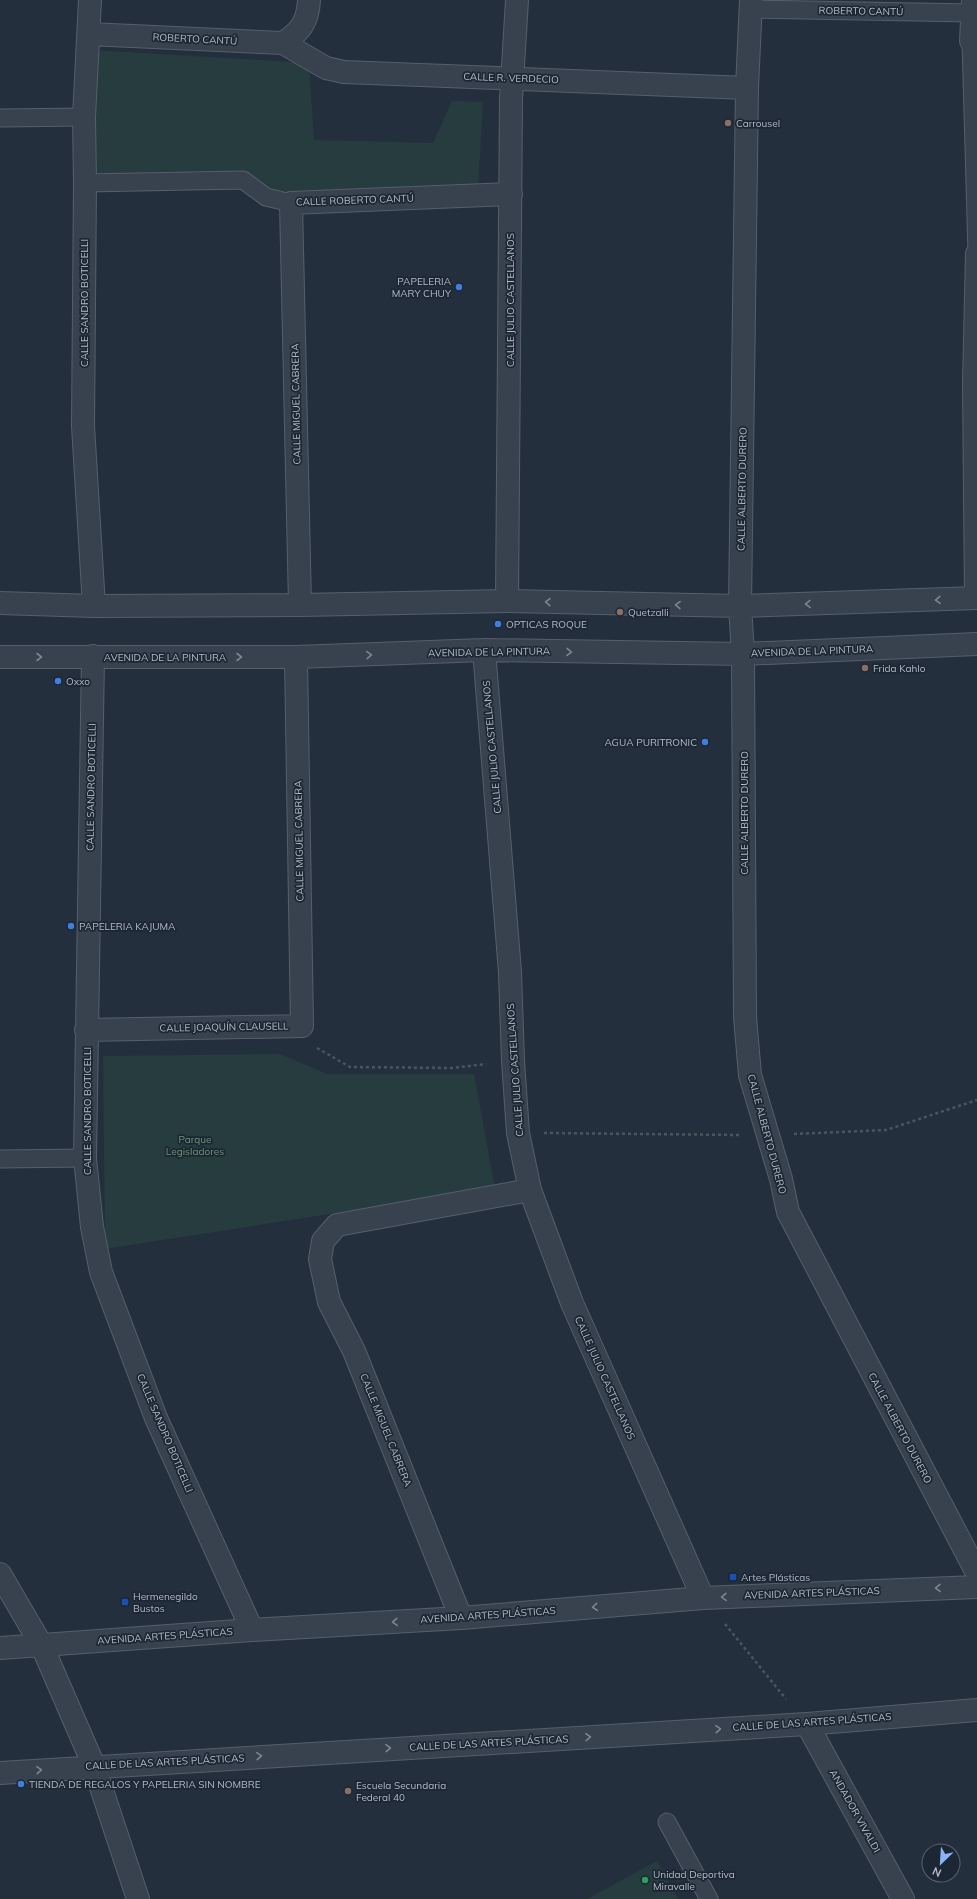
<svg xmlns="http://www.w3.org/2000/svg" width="977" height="1899" viewBox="0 0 977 1899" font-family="Mulish,sans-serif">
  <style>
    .green { fill: #263c3f }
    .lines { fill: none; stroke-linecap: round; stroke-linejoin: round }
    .pedestrian-casing { stroke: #565f6c; stroke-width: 19 }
    .minor-casing { stroke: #565f6c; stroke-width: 24 }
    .path { stroke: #44595c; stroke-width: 2.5; stroke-dasharray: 3 3; stroke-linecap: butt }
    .pedestrian { stroke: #38414e; stroke-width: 17 }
    .minor { stroke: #38414e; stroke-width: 22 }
    .oneway { stroke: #7c8592 }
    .education-dot { fill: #8d6e63; stroke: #1d2633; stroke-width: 1.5 }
    .shop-dot { fill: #3f7fe0; stroke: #1d2633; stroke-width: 1.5 }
    .transit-dot { fill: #1a4fb4; stroke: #1d2633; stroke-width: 1.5 }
    .leisure-dot { fill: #2e9e5b; stroke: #1d2633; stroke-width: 1.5 }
    .labels { text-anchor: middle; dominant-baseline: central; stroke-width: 3.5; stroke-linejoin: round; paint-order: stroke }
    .street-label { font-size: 10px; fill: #b4bcc9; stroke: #1d2633 }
    .poi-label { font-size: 10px; fill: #b4bcc9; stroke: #1d2633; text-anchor: start }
    .park-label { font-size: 10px; fill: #6b9a76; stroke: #1d2633 }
  </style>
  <rect width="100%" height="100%" fill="#242f3e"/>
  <path class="green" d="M91,50L309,63L314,140L433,143L452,101L483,102L478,190L271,192L245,175L89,173Z
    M280,1054L327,1074H474L495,1188L105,1249L103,1056Z
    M657,1861L678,1899H587Z"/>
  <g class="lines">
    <defs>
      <path id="pedestrian" d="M751,9L972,13
        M971,41L977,254
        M0,118L84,117
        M85,183L243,180L266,197L291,203
        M0,1159L85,1158
        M667,1822L709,1899"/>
      <path id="minor" d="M90,0L84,117L85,183L83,426L94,606
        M751,0L747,88L740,606L743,654L745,1017L750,1075L781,1179L788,1212L977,1573
        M973,0L971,41L977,42
        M89,34L283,43C300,32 308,22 309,0
        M283,43L326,68L344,72L747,88
        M976,598L974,383L977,254
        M507,601L511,99L517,0
        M0,603L94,606L300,605L507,601L740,606L977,598
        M300,605L291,203L511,194
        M484,650L510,972L513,1061L518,1133L530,1190L572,1303L703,1598
        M93,656L85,1158L92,1227L101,1272L156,1418L252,1630
        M0,657H296L484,650L743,654L977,644
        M86,1030L302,1026L296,657
        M0,1574L42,1646L94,1766L138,1899
        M461,1618L354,1351L329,1302L320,1259L323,1241L337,1225L530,1190
        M0,1648L252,1630L461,1618L703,1598L977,1587
        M807,1724L903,1899
        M0,1773L807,1724L977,1710"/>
    </defs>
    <use href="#pedestrian" class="pedestrian-casing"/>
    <use href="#minor" class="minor-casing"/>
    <path class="path" d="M317,1048L350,1067L452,1068L486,1064
      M544,1133L741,1135
      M794,1134L886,1130L977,1100
      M725,1624L786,1699"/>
    <use href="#pedestrian" class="pedestrian"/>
    <use href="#minor" class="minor"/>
  </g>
  <defs><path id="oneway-chevron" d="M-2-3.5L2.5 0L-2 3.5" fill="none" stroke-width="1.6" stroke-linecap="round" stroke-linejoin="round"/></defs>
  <g class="oneway">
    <use href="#oneway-chevron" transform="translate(938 600) rotate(178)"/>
    <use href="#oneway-chevron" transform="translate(548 602) rotate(-179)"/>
    <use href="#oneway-chevron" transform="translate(808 604) rotate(178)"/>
    <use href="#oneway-chevron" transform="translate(678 605) rotate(-179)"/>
    <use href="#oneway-chevron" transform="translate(569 652) rotate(1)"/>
    <use href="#oneway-chevron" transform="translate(369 655) rotate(-2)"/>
    <use href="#oneway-chevron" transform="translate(39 657)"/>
    <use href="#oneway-chevron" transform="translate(239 657)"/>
    <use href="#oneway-chevron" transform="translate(938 1588) rotate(178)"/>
    <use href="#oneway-chevron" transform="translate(724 1597) rotate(178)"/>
    <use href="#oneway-chevron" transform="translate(595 1607) rotate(175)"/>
    <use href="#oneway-chevron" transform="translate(395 1622) rotate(177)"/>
    <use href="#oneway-chevron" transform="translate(718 1729) rotate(-3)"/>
    <use href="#oneway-chevron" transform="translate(588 1737) rotate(-3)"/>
    <use href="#oneway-chevron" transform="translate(388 1748) rotate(-3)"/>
    <use href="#oneway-chevron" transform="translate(259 1756) rotate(-3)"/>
    <use href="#oneway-chevron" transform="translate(39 1770) rotate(-4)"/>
  </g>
  <g class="education-dot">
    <circle cx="728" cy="123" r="4"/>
    <circle cx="620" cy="612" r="4"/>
    <circle cx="865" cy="668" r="4"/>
    <circle cx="348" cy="1791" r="4"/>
  </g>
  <g class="shop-dot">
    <circle cx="459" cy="287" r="4"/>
    <circle cx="498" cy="624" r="4"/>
    <circle cx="58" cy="681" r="4"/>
    <circle cx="705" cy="742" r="4"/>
    <circle cx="71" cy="926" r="4"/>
    <circle cx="21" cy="1784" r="4"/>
  </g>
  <g class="transit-dot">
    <rect x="729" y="1573" width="8" height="8" rx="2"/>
    <rect x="121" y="1598" width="8" height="8" rx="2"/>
  </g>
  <circle class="leisure-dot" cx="645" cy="1880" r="4"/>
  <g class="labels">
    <g class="street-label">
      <text transform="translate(861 11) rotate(1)">ROBERTO CANTÚ</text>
      <text transform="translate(195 39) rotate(3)">ROBERTO CANTÚ</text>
      <text transform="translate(511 78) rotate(2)">CALLE R. VERDECIO</text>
      <text transform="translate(355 200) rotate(-2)">CALLE ROBERTO CANTÚ</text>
      <text transform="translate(510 300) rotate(-90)">CALLE JULIO CASTELLANOS</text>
      <text transform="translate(84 303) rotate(-90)">CALLE SANDRO BOTICELLI</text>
      <text transform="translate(296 404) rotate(-91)">CALLE MIGUEL CABRERA</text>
      <text transform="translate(742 489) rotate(-89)">CALLE ALBERTO DURERO</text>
      <text transform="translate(812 651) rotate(-2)">AVENIDA DE LA PINTURA</text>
      <text transform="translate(489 652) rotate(-1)">AVENIDA DE LA PINTURA</text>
      <text x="165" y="657">AVENIDA DE LA PINTURA</text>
      <text transform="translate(492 747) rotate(-95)">CALLE JULIO CASTELLANOS</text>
      <text transform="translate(91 787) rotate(-89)">CALLE SANDRO BOTICELLI</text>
      <text transform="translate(744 813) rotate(-90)">CALLE ALBERTO DURERO</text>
      <text transform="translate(299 841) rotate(-91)">CALLE MIGUEL CABRERA</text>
      <text transform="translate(224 1027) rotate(-1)">CALLE JOAQUÍN CLAUSELL</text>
      <text transform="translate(515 1070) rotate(-94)">CALLE JULIO CASTELLANOS</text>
      <text transform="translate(87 1111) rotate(-90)">CALLE SANDRO BOTICELLI</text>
      <text transform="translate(767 1134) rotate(75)">CALLE ALBERTO DURERO</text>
      <text transform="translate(605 1378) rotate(66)">CALLE JULIO CASTELLANOS</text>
      <text transform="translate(900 1428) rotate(62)">CALLE ALBERTO DURERO</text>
      <text transform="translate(386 1430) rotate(68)">CALLE MIGUEL CABRERA</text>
      <text transform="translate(165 1433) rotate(67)">CALLE SANDRO BOTICELLI</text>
      <text transform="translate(812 1593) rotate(-2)">AVENIDA ARTES PLÁSTICAS</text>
      <text transform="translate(488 1615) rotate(-4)">AVENIDA ARTES PLÁSTICAS</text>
      <text transform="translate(165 1636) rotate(-4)">AVENIDA ARTES PLÁSTICAS</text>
      <text transform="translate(812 1722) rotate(-4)">CALLE DE LAS ARTES PLÁSTICAS</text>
      <text transform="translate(489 1743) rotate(-3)">CALLE DE LAS ARTES PLÁSTICAS</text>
      <text transform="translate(165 1762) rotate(-3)">CALLE DE LAS ARTES PLÁSTICAS</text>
      <text transform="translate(855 1811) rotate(61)">ANDADOR VIVALDI</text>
    </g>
    <g class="poi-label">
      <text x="736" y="123">Carrousel</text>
      <text x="451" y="281" text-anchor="end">PAPELERIA<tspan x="451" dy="12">MARY CHUY</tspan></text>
      <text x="628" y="612">Quetzalli</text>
      <text x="506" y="624">OPTICAS ROQUE</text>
      <text x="873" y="668">Frida Kahlo</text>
      <text x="66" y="681">Oxxo</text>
      <text x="697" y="742" text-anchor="end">AGUA PURITRONIC</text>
      <text x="79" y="926">PAPELERIA KAJUMA</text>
      <text x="741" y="1577">Artes Plásticas</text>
      <text x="133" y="1596">Hermenegildo<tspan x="133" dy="12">Bustos</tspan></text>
      <text x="29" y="1784">TIENDA DE REGALOS Y PAPELERIA SIN NOMBRE</text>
      <text x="356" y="1785">Escuela Secundaria<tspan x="356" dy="12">Federal 40</tspan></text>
      <text x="653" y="1874">Unidad Deportiva<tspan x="653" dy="12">Miravalle</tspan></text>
    </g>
    <g class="park-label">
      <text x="195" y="1139">Parque<tspan x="195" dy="12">Legisladores</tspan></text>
    </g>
  </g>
  <g transform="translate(941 1863) rotate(205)"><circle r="19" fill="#1d2633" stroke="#59626f"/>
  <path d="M0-3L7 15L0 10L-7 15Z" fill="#8ab4f8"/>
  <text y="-6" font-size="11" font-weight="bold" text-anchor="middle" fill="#b4bcc9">N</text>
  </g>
</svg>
